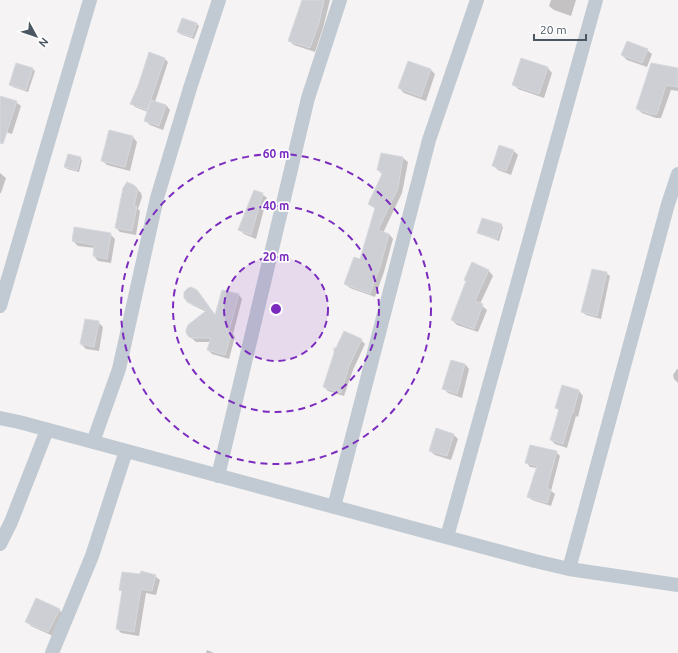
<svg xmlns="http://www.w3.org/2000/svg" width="678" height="653" viewBox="0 0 678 653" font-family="Ubuntu,sans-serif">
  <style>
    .shadow { fill: #0003 }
    .building { fill: #cdcfd5; stroke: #d7d9de }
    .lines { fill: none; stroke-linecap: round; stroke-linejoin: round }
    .minor { stroke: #c1cad2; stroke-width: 14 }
    .ring { fill: none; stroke: #7b2cbf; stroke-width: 2; stroke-dasharray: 7 5 }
    .centre { fill: #7b2cbf; stroke: #fff; stroke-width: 2 }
    .ring-label { font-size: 12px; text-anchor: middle; font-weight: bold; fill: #7b2cbf; stroke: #fff; stroke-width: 3.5; stroke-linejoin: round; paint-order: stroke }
  </style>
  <rect width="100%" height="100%" fill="#f5f3f3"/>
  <path class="shadow" d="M308,0H330L323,28L315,52L294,45L289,41Z
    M551,0H576L571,16L554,10L549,6Z
    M197,24L199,26L194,39L180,34L178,32Z
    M647,50L652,54L647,67L627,60L622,55Z
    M164,58L168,62L155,102L166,105L170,110L163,130L150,125L145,120L148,112L135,107L132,103Z
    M522,59L548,68L552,73L544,98L518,89L513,84Z
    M33,69L35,71L28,92L13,87L11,85Z
    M678,69V91L671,90L661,118H656L642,113L637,109Z
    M431,70L435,74L426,101L404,93L399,88Z
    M0,97L16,102L21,106L12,134L0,130Z
    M133,137L137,142L130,171L107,165L102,160Z
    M513,150L518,155L511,175L498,170L493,165Z
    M381,154L403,158L408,162L402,193L383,233L389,234L393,239L384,272L375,297L350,288L345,284L360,260L376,209L369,204L383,175L378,170Z
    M80,158L82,160L79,172L67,169L65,167Z
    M0,173L6,178L1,193H0Z
    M134,186L141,193L142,197L138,209L140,211L136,235L120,232L116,228Z
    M262,194L267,198L256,239L244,234L239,229Z
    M501,225L503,227L499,241L480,234L478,232Z
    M110,234L115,239L111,263L98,261L94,256L95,248L78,246L73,241Z
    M473,264L489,271L493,276L480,304L487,310L478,332L457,325L452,320Z
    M606,273L610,276L601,319L586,315L582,312Z
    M195,289L201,295L216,316L239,295L242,299L233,334L235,337L229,359L212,354L208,350L211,342H196L188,335L207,312L192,305L188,301Z
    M98,322L103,327L99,351L86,349L81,344Z
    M361,340L365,344L353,370L344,396L328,391L324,387Z
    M451,362L465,364L469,369L462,398L448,393L444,389Z
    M677,369H678V383L674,379L673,375Z
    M562,386L579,391L583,396L578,417L576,416L567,448L555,444L551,440L559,411L556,408Z
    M453,434L458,439L451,460L435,455L430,451Z
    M556,452L560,456L551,491L555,494L551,506L532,500L528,497L537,468L530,467L527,463Z
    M155,576L160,580L156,595L146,593L139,636L121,633L117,628L123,592L120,590Z
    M59,610L64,614L53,636L31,626L27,622Z
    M207,650L214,653H206Z"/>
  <path class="building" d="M302,0H324L319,23L310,48L288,41Z
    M182,18L197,23L192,37L177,32Z
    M627,41L648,49L642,63L621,55Z
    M149,52L165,58L147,110L130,104L138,86Z
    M521,58L548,67L539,94L512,85Z
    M408,61L431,69L421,97L398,88Z
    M16,63L33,68L26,90L9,85Z
    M651,63L678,68V87L666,85L657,114H651L636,109Z
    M0,96L17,101L3,144L0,143Z
    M151,100L166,105L159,126L144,121Z
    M109,130L133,136L125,167L101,161Z
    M499,145L514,150L506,171L492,166Z
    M381,153L403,157L398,188L378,230L389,234L380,267L370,294L344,284L354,257L360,259L375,208L368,204L383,172L377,170Z
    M68,154L81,157L77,170L64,167Z
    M127,182L134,185L137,188L138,190L134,206H137L132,231L115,228L123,188Z
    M254,190L263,193L251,235L238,230Z
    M482,218L502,224L497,239L477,233Z
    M74,227L111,233L107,259L93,256L94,245L72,241Z
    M472,262L489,270L475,301L483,304L474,329L451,320L466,281L464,280Z
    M592,269L607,272L597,316L581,312Z
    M191,287L197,290L215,315L222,290L239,294L229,331L232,332L225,355L207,350L211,338H192L189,337L186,333V330L188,325L207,310L187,302L186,300L184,298V292L188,288Z
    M85,319L99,321L94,347L80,344Z
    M344,331L362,339L349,366L341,393L323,387L334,353V348H336Z
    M451,360L465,364L457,394L442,389Z
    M562,385L579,390L573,413L572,412L563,444L550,440L559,409L555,408Z
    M436,428L454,434L447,456L429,451Z
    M530,445L557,451L547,488L551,490L547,503L527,497L537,466L525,463Z
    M141,571L156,575L152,591L141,589L134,632L116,629L122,591L119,590L122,572L140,574Z
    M36,598L60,609L48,632L25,622Z"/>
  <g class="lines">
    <path class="minor" d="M0,306L90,0
      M0,418L19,422L535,561L569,569L678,585
      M93,442L119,369L157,198L191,85L219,0
      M218,476L308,98L340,0
      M334,507L429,140L477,0
      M447,537L596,0
      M0,544L11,522L47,430
      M569,569L668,204L678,174
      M52,653L92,556L126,451"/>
  </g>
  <circle cx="276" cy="309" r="52" fill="#7b2cbf" fill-opacity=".12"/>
  <g class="ring">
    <circle cx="276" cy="309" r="52"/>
    <circle cx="276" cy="309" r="103"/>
    <circle cx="276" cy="309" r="155"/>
  </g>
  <circle cx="276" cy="309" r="6" class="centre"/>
  <g class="ring-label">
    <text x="276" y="158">60 m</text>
    <text x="276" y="210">40 m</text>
    <text x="276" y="261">20 m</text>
  </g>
  <g transform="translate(36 36) rotate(130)" stroke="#ffffff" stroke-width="3" paint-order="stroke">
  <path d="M0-3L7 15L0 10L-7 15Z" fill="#4a5661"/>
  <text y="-6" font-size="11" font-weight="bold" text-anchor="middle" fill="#4a5661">N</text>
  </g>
  <path d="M534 34v6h52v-6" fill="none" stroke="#4a5661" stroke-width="2"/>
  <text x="540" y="34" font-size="12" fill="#4a5661" stroke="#ffffff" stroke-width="3" paint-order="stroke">20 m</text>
</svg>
